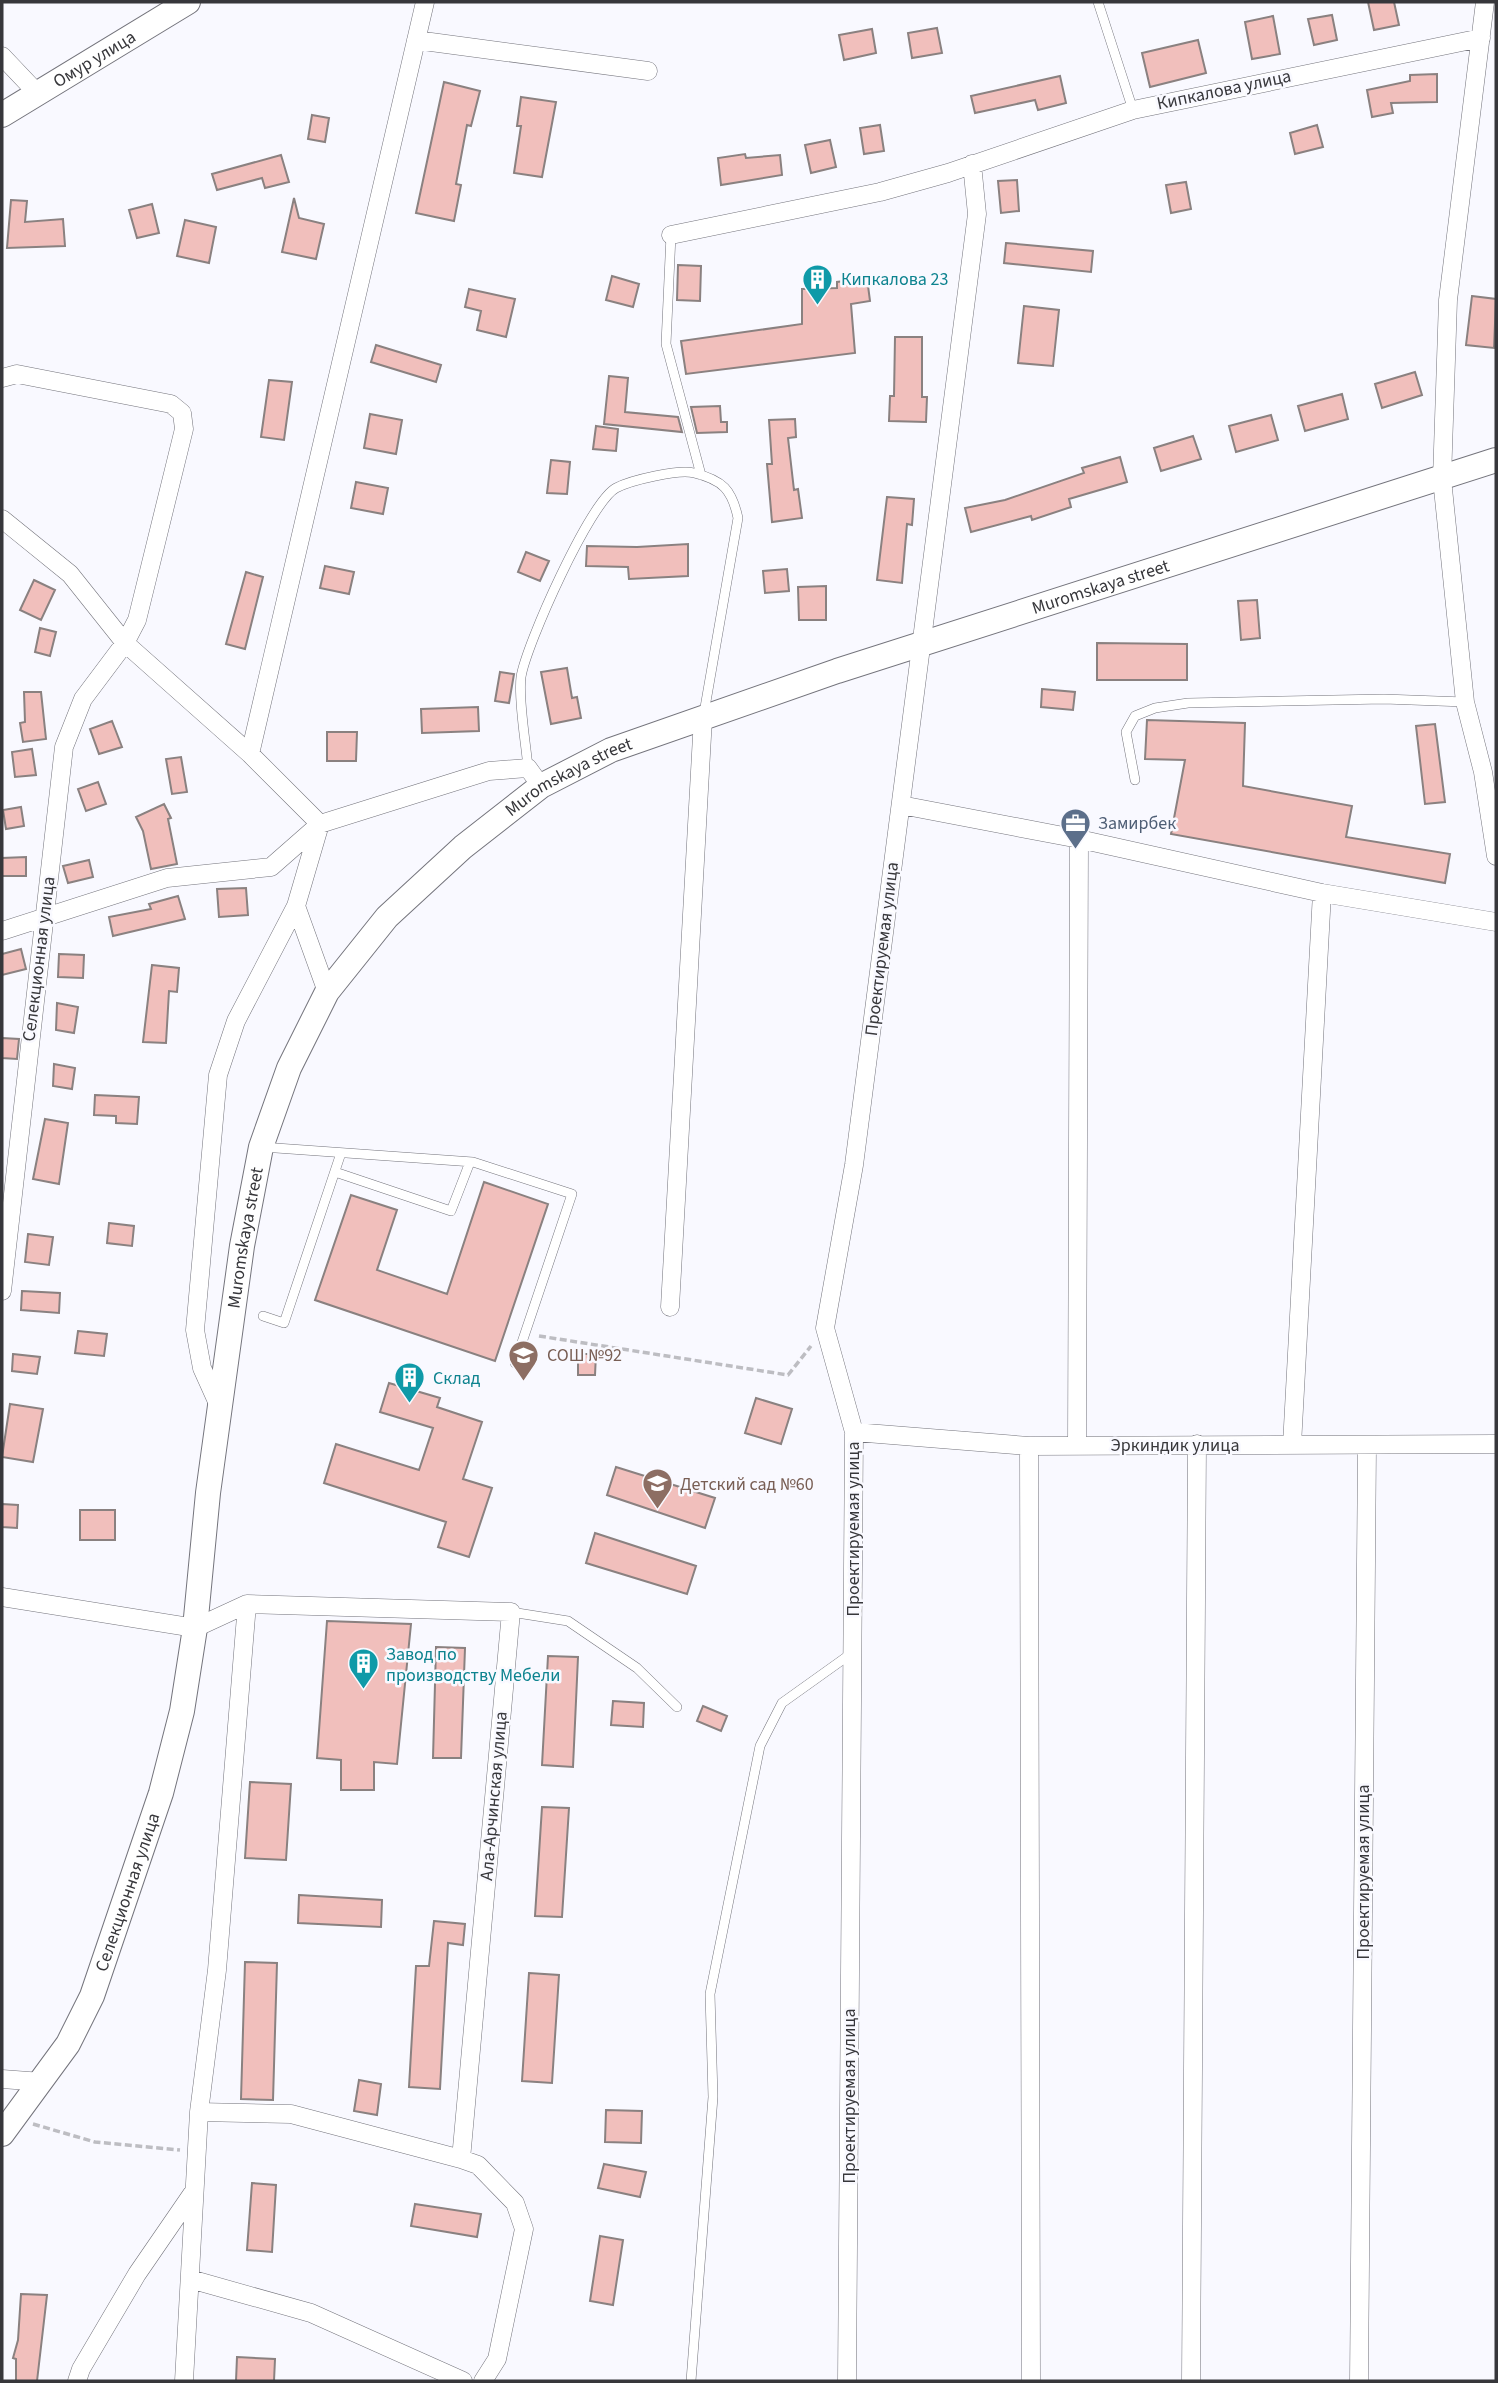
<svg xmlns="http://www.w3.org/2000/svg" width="1498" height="2383" viewBox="0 0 1498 2383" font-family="'Source Sans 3',sans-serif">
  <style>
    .building { fill: #f1bfbc; stroke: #8a8180; stroke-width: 2 }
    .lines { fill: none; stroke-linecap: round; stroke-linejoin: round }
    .lane-casing { stroke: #74747c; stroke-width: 10 }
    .street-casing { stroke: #74747c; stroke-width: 19 }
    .secondary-casing { stroke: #74747c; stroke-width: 26 }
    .path { stroke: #bdbdc2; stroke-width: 3.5; stroke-dasharray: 7 3.5; stroke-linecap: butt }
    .lane { stroke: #fff; stroke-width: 9 }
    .street { stroke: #fff; stroke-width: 18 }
    .secondary { stroke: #fff; stroke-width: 24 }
    .labels { text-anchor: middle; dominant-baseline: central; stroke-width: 5; stroke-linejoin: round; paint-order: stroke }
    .street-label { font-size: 18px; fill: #37373b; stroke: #f9f9ff }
    .culture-label { font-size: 18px; fill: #0d838f; stroke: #f9f9ff; text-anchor: start }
    .service-label { font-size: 18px; fill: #4e5e75; stroke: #f9f9ff; text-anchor: start }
    .education-label { font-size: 18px; fill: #785e54; stroke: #f9f9ff; text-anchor: start }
  </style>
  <rect width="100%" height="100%" fill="#f9f9ff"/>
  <path class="building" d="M1368,2H1394L1399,25L1374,30Z
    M1332,15L1337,40L1314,45L1308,19Z
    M1273,16L1280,54L1252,59L1245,22Z
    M937,28L942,53L912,58L908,33Z
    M872,29L876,53L844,60L839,35Z
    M1198,40L1206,73L1150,87L1142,53Z
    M1437,74V102L1391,103L1393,113L1372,117L1367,90L1410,81V75Z
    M1060,76L1066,103L1038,110L1035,100L975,113L971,96Z
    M444,82L480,91L471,126L467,125L456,184L461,185L454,221L416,213Z
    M521,97L556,102L542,177L514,173L521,126H517Z
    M312,115L329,118L325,142L308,139Z
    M880,125L884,151L864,154L860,128Z
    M1317,125L1323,147L1295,154L1290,133Z
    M830,140L836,167L811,173L805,145Z
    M745,154L746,158L780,155L782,175L721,185L718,158Z
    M281,155L289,182L265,188L262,178L217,190L212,174Z
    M1017,180L1019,211L1001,213L998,181Z
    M1186,182L1191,209L1171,213L1166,185Z
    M294,198L299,218L324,224L316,259L282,252Z
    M11,200L27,201L25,222L63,219L65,246L7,248Z
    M152,204L159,233L137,238L129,210Z
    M185,220L216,227L209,263L177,256Z
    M1006,243L1093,251L1091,272L1004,263Z
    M678,265L701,266L700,301L677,300Z
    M612,276L639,284L633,307L606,300Z
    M867,278L870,301L851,304L855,353L686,374L681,341L802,324V289L837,288V282Z
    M469,289L515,299L506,337L477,330L481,311L465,307Z
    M1472,296L1496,299L1494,348L1466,345Z
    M1024,306L1059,310L1053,366L1018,363Z
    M895,337H922V397H927L926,422L889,421L890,396H894Z
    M376,345L441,365L436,382L371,362Z
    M1415,372L1422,395L1382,408L1375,384Z
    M609,376L628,378L625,412L678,417L682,432L604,424Z
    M269,380L292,382L284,440L261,437Z
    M1342,394L1348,419L1305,431L1298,406Z
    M720,406L721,422H727V432L697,433L691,407Z
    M370,414L402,420L396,454L364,448Z
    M1271,415L1278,440L1236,452L1229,426Z
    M795,419L796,437L788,438L794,490L798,489L802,518L772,522L767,464H772L769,420Z
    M596,426L618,429L616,451L593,449Z
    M1193,436L1201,459L1161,471L1154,448Z
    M1120,457L1127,482L1069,499L1071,507L1032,520L1031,516L971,532L965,508L1005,500L1084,473L1082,468Z
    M551,460L570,462L567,494L547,493Z
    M356,482L388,488L383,514L351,508Z
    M887,497L914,499L912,525L907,524L902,583L877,580Z
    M688,544V576L629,579L628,567L586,566L587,546L637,547Z
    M526,552L549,561L540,581L518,572Z
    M325,566L354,572L349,594L320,588Z
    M787,569L789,591L765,593L763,571Z
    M246,572L263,577L245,649L226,644Z
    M34,580L55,590L41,620L20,610Z
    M826,586V620H799L798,587Z
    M1257,600L1260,638L1241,640L1238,601Z
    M40,628L56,632L50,656L35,652Z
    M1097,643L1187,644V680H1097Z
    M567,668L572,698L577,697L581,718L551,724L541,672Z
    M500,672L514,674L509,703L495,701Z
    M1042,689L1075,692L1073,710L1041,707Z
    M24,692H41L46,739L23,742L20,723L25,722Z
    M478,707L479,731L422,733L421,709Z
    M1147,720L1245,723L1243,786L1352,806L1346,837L1450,854L1445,883L1171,834L1185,760L1145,759Z
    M112,721L122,747L99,754L90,729Z
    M1435,724L1445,802L1425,804L1416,726Z
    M327,732H357L356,761H327Z
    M32,749L36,775L15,777L12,752Z
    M181,757L187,792L172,794L166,759Z
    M98,782L106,804L86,811L78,789Z
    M164,804L171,818L168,819L177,864L151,869L143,831L136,817Z
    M21,807L24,826L6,829L3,810Z
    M26,857V876H2V858Z
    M89,860L93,877L68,883L63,866Z
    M246,888L248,915L219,917L217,889Z
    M178,896L185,919L113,936L109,917L151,909L149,904Z
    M21,949L26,969L2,975V954Z
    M59,954L84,955L83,978L58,977Z
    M152,965L179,968L177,992L169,991L166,1043L143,1042Z
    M57,1003L78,1007L74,1033L56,1030Z
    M2,1038L19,1039L17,1059L2,1058Z
    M54,1064L75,1068L72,1089L53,1086Z
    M95,1095L139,1097L137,1124L116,1123V1116L94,1115Z
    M45,1119L68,1123L59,1184L33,1179Z
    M484,1182L548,1204L495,1361L315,1300L351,1195L397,1210L377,1270L447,1294Z
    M109,1223L134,1226L132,1246L107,1243Z
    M28,1234L53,1237L49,1265L25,1262Z
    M22,1291L60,1293L59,1313L21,1310Z
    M78,1331L107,1334L104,1356L75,1353Z
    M13,1354L40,1357L37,1374L12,1371Z
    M578,1354H596L595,1375H578Z
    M389,1383L440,1398L437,1407L482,1422L463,1479L492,1488L469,1557L438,1547L446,1522L324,1483L336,1444L419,1470L433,1428L380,1412Z
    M756,1398L792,1409L781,1444L745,1433Z
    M10,1404L43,1409L33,1462L2,1457Z
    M616,1467L715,1498L705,1528L607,1495Z
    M2,1504L18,1505L17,1528L2,1527Z
    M80,1510H115V1540H80Z
    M595,1533L696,1566L687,1594L586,1563Z
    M327,1621L411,1624L397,1764L374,1762V1790H341V1760L317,1758Z
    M436,1647L465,1648L461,1758H433Z
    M548,1656L578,1657L573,1767L542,1765Z
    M613,1701L644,1703L643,1727L611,1725Z
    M703,1706L727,1716L721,1731L697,1721Z
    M250,1782L291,1784L286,1860L245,1858Z
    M542,1807L569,1808L562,1917L535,1916Z
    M299,1895L382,1900L381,1927L298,1923Z
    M434,1921L465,1924L463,1945L448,1943L440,2089L409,2087L416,1966H429Z
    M245,1962L277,1963L273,2100L241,2099Z
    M529,1973L559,1975L552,2083L522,2081Z
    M359,2080L381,2084L377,2115L354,2111Z
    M606,2110L642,2111L641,2143L605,2142Z
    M604,2164L646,2172L640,2197L598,2188Z
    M252,2183L276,2185L272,2252L247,2250Z
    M415,2204L481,2214L477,2237L411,2226Z
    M600,2236L623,2240L613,2305L590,2301Z
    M21,2294L47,2295L37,2381H16V2359L13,2358L18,2340Z
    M237,2357L275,2359L274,2381H236Z"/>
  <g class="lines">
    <defs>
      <path id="lane" d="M1098,2L1133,110
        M671,235L666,344L701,475
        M528,768C526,743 518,700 521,677C526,645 590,502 616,488C631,480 679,469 694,473C723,480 732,490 738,518L704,713
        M1135,780L1126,732L1135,716L1155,708L1188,703L1384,699L1465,702
        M262,1147L473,1162L572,1194L515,1363
        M335,1172L451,1211L470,1162
        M263,1316L284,1323L341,1153
        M511,1612L568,1621L637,1668L677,1707
        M691,2381L713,2097L710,1994L760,1746L782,1703L852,1653"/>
      <path id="street" d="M1485,2L1448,300L1442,479L1465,702L1483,772L1496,856
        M416,40L648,71
        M2,56L38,94
        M671,235L880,192L948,173L1133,110L1481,38
        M2,378L17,374L171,404L182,413L184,429L137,620L125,643L83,699L64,747L2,1291
        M2,519L70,574L125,643L250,754L320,824L296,906L236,1021L218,1075L195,1330L202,1368L220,1408
        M250,754L425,2
        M901,805L1079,839L1322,893L1496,922
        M296,906L327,992
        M2,931L167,878L271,867L320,824L489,771L528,768L541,786
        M670,1307L703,718
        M854,1432L1029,1446L1496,1444
        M1292,1445L1322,893
        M1029,1446L1031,2381
        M1077,1446L1079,839
        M2,1597L195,1628L247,1604L217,1970L199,2112L184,2381
        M2,2079L42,2082
        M199,2112L291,2114L461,2159L511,1612L247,1604
        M461,2159L478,2165L515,2203L524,2229L497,2359L483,2381
        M190,2279L311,2313L463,2381
        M77,2381L81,2369L137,2274L192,2194
        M847,2381L854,1432L825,1328L854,1165L977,214L972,164
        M1191,2381L1197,1444
        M1359,2381L1367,1446"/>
      <g id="secondary">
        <path id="s1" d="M2,115L188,2"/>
        <path id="s2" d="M2,2134L68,2044L92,1996L161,1793L182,1711L195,1628L208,1493L242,1246L261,1147L289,1068L327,992L387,917L463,847L541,786L611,750L837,671L1496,460"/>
      </g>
    </defs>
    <use href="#lane" class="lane-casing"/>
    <use href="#street" class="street-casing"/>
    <use href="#secondary" class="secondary-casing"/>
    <path class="path" d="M539,1336L788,1375L811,1346
      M33,2124L95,2142L180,2150"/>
    <use href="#lane" class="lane"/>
    <use href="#street" class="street"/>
    <use href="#secondary" class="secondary"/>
  </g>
  <defs>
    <symbol id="building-pin" viewBox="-11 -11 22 30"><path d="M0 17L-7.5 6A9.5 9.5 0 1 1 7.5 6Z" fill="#0f9aa8" stroke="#f9f9ff"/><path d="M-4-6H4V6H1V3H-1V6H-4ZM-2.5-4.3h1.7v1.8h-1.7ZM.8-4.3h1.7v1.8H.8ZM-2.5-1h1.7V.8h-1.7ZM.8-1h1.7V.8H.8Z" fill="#fff"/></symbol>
    <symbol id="office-pin" viewBox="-11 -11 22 30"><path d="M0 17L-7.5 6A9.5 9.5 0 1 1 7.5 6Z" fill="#5c6f8a" stroke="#f9f9ff"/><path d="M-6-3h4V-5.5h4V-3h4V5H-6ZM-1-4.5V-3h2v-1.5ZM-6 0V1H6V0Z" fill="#fff"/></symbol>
    <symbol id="school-pin" viewBox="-11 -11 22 30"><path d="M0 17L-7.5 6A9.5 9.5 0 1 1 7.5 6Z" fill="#8d6e63" stroke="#f9f9ff"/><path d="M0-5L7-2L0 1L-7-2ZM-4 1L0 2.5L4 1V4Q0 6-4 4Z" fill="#fff"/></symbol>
  </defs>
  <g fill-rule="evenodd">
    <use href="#building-pin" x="800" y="262" width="35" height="47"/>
    <use href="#office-pin" x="1058" y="806" width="35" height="47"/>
    <use href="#school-pin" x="506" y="1338" width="35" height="47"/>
    <use href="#building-pin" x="392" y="1360" width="35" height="47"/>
    <use href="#school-pin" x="640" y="1466" width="35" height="47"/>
    <use href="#building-pin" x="346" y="1646" width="35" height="47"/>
  </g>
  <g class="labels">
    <g class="street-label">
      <text stroke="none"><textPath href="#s1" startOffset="108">Омур улица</textPath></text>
      <text transform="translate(1224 90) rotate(-12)">Кипкалова улица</text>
      <text stroke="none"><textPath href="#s2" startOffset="2096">Muromskaya street</textPath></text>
      <text stroke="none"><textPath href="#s2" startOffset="1530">Muromskaya street</textPath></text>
      <text transform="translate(882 949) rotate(-83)">Проектируемая улица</text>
      <text transform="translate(39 959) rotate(-83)">Селекционная улица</text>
      <text stroke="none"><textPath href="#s2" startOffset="942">Muromskaya street</textPath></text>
      <text x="1175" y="1445">Эркиндик улица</text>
      <text transform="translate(853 1529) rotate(-90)">Проектируемая улица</text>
      <text transform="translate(494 1796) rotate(-85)">Ала-Арчинская улица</text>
      <text transform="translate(1363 1872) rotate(-90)">Проектируемая улица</text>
      <text stroke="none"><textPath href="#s2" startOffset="275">Селекционная улица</textPath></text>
      <text transform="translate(849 2096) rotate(-90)">Проектируемая улица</text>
    </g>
    <g class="culture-label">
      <text x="841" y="279">Кипкалова 23</text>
      <text x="433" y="1378">Склад</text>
      <text x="386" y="1654">Завод по<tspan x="386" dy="21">производству Мебели</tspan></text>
    </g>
    <g class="service-label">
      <text x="1098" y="823">Замирбек</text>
    </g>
    <g class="education-label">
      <text x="547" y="1355">СОШ №92</text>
      <text x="680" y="1484">Детский сад №60</text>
    </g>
  </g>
  <rect width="1498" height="2383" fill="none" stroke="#37373b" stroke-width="7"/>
</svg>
